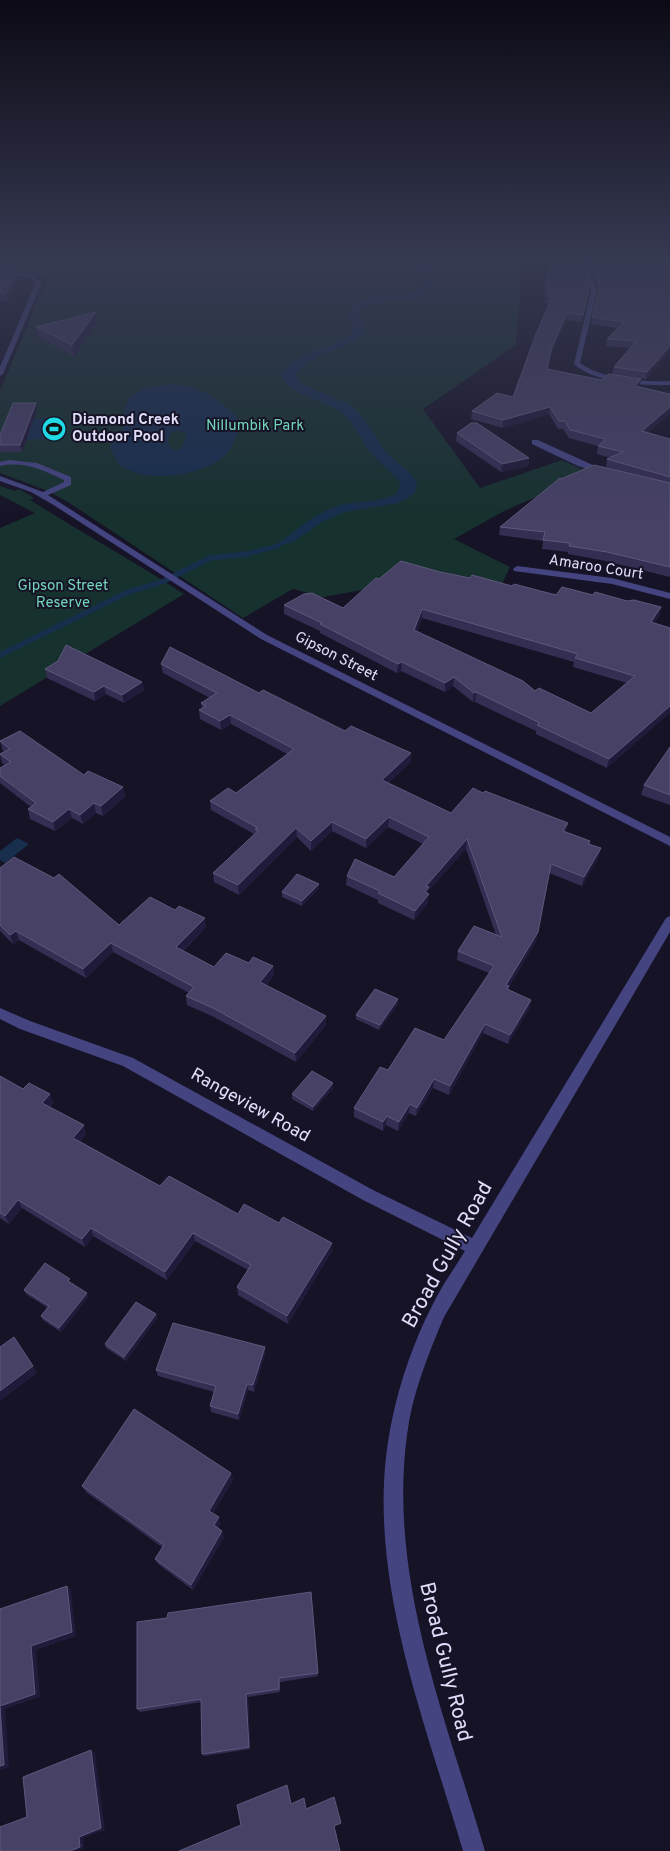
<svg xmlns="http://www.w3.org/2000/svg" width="670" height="1851" viewBox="0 0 670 1851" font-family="Overpass,sans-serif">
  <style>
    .green { fill: #17312f }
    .water { fill: #172e4c; fill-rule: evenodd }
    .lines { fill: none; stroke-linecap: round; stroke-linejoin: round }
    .stream-far1 { stroke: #172e4c; stroke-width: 4.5 }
    .stream { stroke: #172e4c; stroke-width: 5.5 }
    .minor { fill: #444481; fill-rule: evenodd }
    .major { fill: #bb71ef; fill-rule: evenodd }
    .wall { fill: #342e53; fill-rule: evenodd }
    .shaded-wall { fill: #201b3a }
    .building { fill: #464165; stroke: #5e597c; fill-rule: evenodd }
    .labels { text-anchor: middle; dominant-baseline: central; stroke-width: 4; stroke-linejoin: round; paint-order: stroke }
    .far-poi-label { font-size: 15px; font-weight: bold; fill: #e0ddfb; stroke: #161327; text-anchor: start }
    .far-park-label { font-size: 15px; fill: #71d4b7; stroke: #161327 }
    .far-street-label { font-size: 15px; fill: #e0ddfb; stroke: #161327 }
    .street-label { font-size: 18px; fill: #e0ddfb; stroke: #161327 }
    .near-street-label { font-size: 21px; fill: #e0ddfb; stroke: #161327 }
  </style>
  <rect width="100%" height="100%" fill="#161327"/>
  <path class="green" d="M14,259H523L516,345L423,409L480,488L562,460L591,473L504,511L454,539L510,567L501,586L498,582L397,565L373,588L323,597L293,589L243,618L68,502L48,491L0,473V391L45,283L44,279L38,276L0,267L1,264Z
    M0,486L15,491L19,489L34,498L30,500C81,532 133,561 184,594L0,706V528L35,513L0,495Z"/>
  <path class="water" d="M424,259H436L428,269L432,285L430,291C409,305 378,293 360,313L365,330C362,346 308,353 296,375L301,384L349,404C363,414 372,430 381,445C388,457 407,468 417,481L415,492L408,498L398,503L345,512L322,522L293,542L270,549C293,534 313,513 341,505C356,501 382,502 394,495C399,492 400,487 400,482C389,469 374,459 365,445C358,433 352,420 340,411C324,399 283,395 281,373C301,349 328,350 351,335L354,329L347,317V313C364,289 397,301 419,289L418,266Z
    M171,384C196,386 213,394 230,411C234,415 238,418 240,423C237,435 233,449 223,457C202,476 146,484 121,466C117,463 112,452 110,447L123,428L125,408L130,397L144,388ZM177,430L187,433L182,448L177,450L170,448L168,440L170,434Z
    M54,418L46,439L8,440L16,419Z
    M17,838L29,844L5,863L0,860V851Z"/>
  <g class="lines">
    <path class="stream-far1" d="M243,555L278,546"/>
    <path class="stream" d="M0,655L126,593L164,581L210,558L248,554"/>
    <path class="minor" d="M591,259H596L588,268L597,291L580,363C604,380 642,382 670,381V385C643,386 594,383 574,364L591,291L582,268Z
      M0,268L32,275L42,282L3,374L0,376V367L36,282L28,277L0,272Z
      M532,440H538L608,472L604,474L578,466L532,444Z
      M9,460L37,463L71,477V485L48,495L267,635L670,837V846L261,639L52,504L31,492L0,481V476L43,492L64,482V480C43,470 24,461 0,466V462Z
      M517,566L612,578L670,593V599L612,584L514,571L513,569Z
      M670,916V932L444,1317C428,1355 412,1394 407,1435C388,1578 445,1716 485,1851H463C423,1714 361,1564 392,1420C400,1381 414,1341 432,1306C441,1287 454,1269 465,1251L363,1200L123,1066L20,1029L0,1019V1008L30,1021L133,1058L373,1190L472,1238L666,918Z"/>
    <path class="major" d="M0,259H3L0,262Z"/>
  </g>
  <path class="wall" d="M539,259H588L583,266L589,291L582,322L566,320L551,354L547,369L602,380L612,374L614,367L630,348L606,346L607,339L617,328L591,324L599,291L590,268L591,262L670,259V351L646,379L623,376L641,379L639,387L670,394V414L647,433L670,439V577L606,561L568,554V552L542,549L543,541L499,535L500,527L561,479L620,471L606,467L607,459L611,458L597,454L598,446L569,438L563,429H558L549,414L503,428L471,419L472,411L513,397L549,303H545L548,291L544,290L545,284L552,264L538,262Z
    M0,270L16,273L17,280L7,301H0Z
    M96,312L98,322L74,356L38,337L36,327Z
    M36,403L37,410L22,452H0V435Z
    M457,433L529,458L528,466L501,472L456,441Z
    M440,572L556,595H593L661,607L659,616L654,623L607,768L536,734V731L475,702H473L453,686L445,692L401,671L397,673L320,633V631L284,614V605L343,608L379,579ZM422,618L574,662L573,667L627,683L591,713L535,691L417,631Z
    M58,661L142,682L144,690L124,703L106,694L95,701L47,678L45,669Z
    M161,664L259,693L411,762L388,783L451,813L566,832L590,841V844L601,848L598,858L582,886L549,873L536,941L509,987L508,990L531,1000L529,1009L508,1044L483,1033L449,1095L433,1088L416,1116L409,1113L398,1131L386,1125L383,1131L354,1117V1108L388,1070L444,1040L489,973L457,960L458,951L496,935L466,849L428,891V903L414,920L378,903V900L346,885L347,876L394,877L423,844L388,827L366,848L332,831L311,851L297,837L239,895L214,882L213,873L254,834L211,810L210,801L236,793L287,754L231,724L221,730L200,719L199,710L202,708L201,703L210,698L163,673Z
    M0,741L84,775L123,787L125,797L103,816L96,813L83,824L72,818L55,831L30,819L28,809L31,807L0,783V768L5,765L2,763L0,755V754L4,752L3,751Z
    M670,747V805L641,795L644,785Z
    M0,868L119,925L206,927L183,951L214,967L249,963L273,966L274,975L266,985L326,1016V1025L296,1062L214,1017L187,1005L186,996L189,993L113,952L86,978L19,940L13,944L0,931Z
    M319,888L302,906L282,897V892Z
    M398,999V1004L379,1030L356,1019V1015Z
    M0,1076L23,1089L50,1094L53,1103L50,1107L86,1134L80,1141L160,1186L238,1214L332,1251L288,1324L238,1295L237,1287L248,1270L195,1241L167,1280L93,1236L85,1247L22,1208L9,1224L0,1218Z
    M333,1083V1088L313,1111L292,1099V1094Z
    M72,1283L88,1297L61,1332L43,1320L41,1316L48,1308L26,1294L24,1290Z
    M156,1314L157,1318L126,1361L106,1348L105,1344Z
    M265,1354L254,1392L248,1390L239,1420L211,1412L210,1406L214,1392L158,1376L156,1370Z
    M231,1473L233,1480L213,1513L220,1523L218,1528L224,1537L193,1590L158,1564L155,1559L162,1547L86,1492L82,1486Z
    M311,1592L318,1676L280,1682V1692L248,1697L250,1749L204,1756L202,1754L201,1702L140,1712L137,1709L167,1618Z"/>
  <path class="shaded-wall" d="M584,259H588L580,269L581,262Z
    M16,273L17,280L7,301L6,293Z
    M96,312L98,322L74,356L72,345Z
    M567,313L566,320L551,354L546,376L547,369L552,347Z
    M670,346V351L646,379L647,372Z
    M641,379L640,386L634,393L635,386Z
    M36,403L37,410L22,452L20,445Z
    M550,407L549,414L503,428V420Z
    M670,407V414L640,439L642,431Z
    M529,458L528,466L501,472L502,464Z
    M661,607L659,616L649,631L651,622Z
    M422,609V618L414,639V630Z
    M402,662L401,671L397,673L398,664Z
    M454,677L453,686L445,692V683Z
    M142,682L144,690L124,703L122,695Z
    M104,686L106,694L95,701L94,692Z
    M476,692L475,702H473L474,693Z
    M670,706V713L607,768L609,759Z
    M230,715L231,724L221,730L220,721Z
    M411,753V762L381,789L382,780Z
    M123,787L125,797L103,816L101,806Z
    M94,803L96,813L83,824L80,815Z
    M69,809L72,818L55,831L53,822Z
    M389,817L388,827L366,848V839Z
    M332,822V831L311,851V841Z
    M568,823L566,832L563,831Z
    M296,828L297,837L239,895L238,885Z
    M467,839L466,849L428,891V895L429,894L428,903L414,920L415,911L426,886Z
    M601,848L598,858L582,886L584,877Z
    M319,884V888L302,906V901Z
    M205,918L206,927L177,956L176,947Z
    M16,931L19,940L13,944L10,935Z
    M538,932L536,941L509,987L507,996L506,985Z
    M111,943L113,952L86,978L83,969Z
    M273,966L274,975L261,991L260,982Z
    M398,999V1004L379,1030L380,1025Z
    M531,1000L529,1009L508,1044L510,1035Z
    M326,1016V1025L296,1062L295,1053Z
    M485,1024L483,1033L449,1095L450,1086Z
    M434,1079L433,1088L416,1116L417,1108Z
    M333,1083V1088L313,1111V1107Z
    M50,1094L53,1103L45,1111L42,1103Z
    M410,1104L409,1113L398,1131L399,1122Z
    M387,1116L386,1125L383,1131V1122Z
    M84,1125L86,1134L76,1146L73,1138Z
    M18,1200L22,1208L9,1224L5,1216Z
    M91,1228L93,1236L85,1247L82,1239Z
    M193,1233L195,1241L167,1280L165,1272Z
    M332,1243V1251L288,1324L287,1316Z
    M87,1293L88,1297L61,1332L59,1328Z
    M156,1314L157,1318L126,1361L124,1357Z
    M265,1347V1354L254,1392L253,1385Z
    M33,1366L37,1373L0,1401V1391Z
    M247,1384L248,1390L239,1420L238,1414Z
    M231,1473L233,1480L211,1517L209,1511Z
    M219,1517L220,1523L216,1531L214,1525Z
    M222,1531L224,1537L193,1590L191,1585Z
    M67,1586L71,1590L76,1636L36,1650L40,1697L5,1709L9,1767L0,1770V1706L31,1646Z
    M246,1694L248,1697L250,1749L249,1747Z
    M91,1750L95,1753L105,1830L83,1838L84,1848L76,1851H70L79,1837Z"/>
  <path class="building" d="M554,259H584L581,262L590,284L583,315L567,313L552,347L547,369L602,380L608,374L641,379L635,386L670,394V407L642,431L670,439V477L607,459L623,452L598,446L606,439L570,430L565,421H559L550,407L503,420L472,411L497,393L513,397L536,334L552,297L546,296L550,284H545Z
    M594,259H670V346L647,372L614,367L636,341L607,339L624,322L592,317L600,285L591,262Z
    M0,270L16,273L6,293H0Z
    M96,312L72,345L36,327Z
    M13,403H36L20,445H0V435Z
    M471,423H477L529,458L502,464L457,433Z
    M594,465L670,483V567L607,552L569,546L570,543L543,540L545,532L500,527L560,478L561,479Z
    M401,561L440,572L470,578L472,575L512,586L514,584L556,595L562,587L593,595L595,592L627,601L634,600L661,607L651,622L670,628V706L609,759L537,725L540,723L476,692L474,693L454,677L445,683L402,662L398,664L320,624L322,623L284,605L304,594L312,593L343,608L376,578L379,579ZM422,609L578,654L575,658L635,676L591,713L539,688L535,691L523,681L414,630Z
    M66,645L142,682L122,695L104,686L94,692L45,669L58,661Z
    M170,647L259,693L263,690L345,731L351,726L411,753L382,780L451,813L473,788L483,793L485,791L568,823L563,831L590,841L588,844L601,848L584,877L551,864L538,932L506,985L509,986L507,989L531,1000L510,1035L485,1024L450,1086L434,1079L417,1108L410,1104L399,1122L387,1116L383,1122L354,1108L380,1067L388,1070L415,1028L444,1040L494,966L458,951L474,926L502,937L467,839L426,886L429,887L425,892L429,894L415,911L378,893L380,891L347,876L355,859L394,877L429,837L389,817L366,839L332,822L311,841L296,828L238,885L213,873L258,831L255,829L258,828L210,801L228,788L236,793L294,749L230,715L220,721L199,710L206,706L201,703L217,693L161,664Z
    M20,731L84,775L88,771L123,787L101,806L94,803L80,815L69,809L53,822L28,809L36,803L0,776V768L11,762L0,754L10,749L0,741Z
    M670,747V795L644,785Z
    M14,857L54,878L59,874L119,925L150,897L175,910L179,906L205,918L176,947L214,967L226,953L249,963L253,957L273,966L260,982L326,1016L295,1053L213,1008L186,996L194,987L111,943L83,969L16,931L10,935L0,925V868Z
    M297,874L319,884L302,901L282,892Z
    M375,989L398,999L380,1025L356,1015Z
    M312,1071L333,1083L313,1107L292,1094Z
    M0,1076L23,1089L29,1083L50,1094L42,1103L84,1125L73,1138L160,1186L169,1176L238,1214L244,1204L279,1223L283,1217L332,1243L287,1316L237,1287L251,1265L193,1233L165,1272L91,1228L82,1239L18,1200L5,1216L0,1213Z
    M45,1263L70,1279L68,1281L87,1293L59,1328L41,1316L49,1306L24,1290Z
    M136,1302L156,1314L124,1357L105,1344Z
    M173,1323L265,1347L253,1385L247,1384L238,1414L210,1406L216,1386L156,1370Z
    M14,1337L33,1366L0,1391V1347Z
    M134,1409L231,1473L209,1511L219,1517L214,1525L222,1531L191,1585L155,1559L164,1545L82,1486Z
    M67,1586L72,1632L31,1646L35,1694L0,1706V1609Z
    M311,1592L318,1673L279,1678V1689L246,1694L249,1747L202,1754L201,1699L137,1709V1622L167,1618L168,1613Z
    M0,1707L4,1765L0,1766Z
    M91,1750L101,1828L79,1837L80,1847L70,1851H0V1827L27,1817L23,1777Z
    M287,1785L291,1804L304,1798L306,1809L334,1797L341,1823L334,1826L340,1851H179L241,1825L237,1805Z"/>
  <linearGradient id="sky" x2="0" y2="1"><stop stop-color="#0c0a15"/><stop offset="0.5" stop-color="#363952"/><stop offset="1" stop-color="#363952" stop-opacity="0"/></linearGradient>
  <rect width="670" height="518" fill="url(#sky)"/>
  <defs>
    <symbol id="stadium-disc" viewBox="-11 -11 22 22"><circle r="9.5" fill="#1fd9e5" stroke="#161327"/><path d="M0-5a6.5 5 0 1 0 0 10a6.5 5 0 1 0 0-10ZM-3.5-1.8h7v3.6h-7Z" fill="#111"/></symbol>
  </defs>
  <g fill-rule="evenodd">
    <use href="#stadium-disc" x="40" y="415" width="28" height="28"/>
  </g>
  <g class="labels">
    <g class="far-poi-label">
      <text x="72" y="420">Diamond Creek<tspan x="72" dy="17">Outdoor Pool</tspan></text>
    </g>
    <g class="far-park-label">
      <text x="255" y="426">Nillumbik Park</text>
      <text x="63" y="586">Gipson Street<tspan x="63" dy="17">Reserve</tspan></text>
    </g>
    <g class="far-street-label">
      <text transform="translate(596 568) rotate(9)">Amaroo Court</text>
      <text transform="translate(336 657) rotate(27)">Gipson Street</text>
    </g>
    <g class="street-label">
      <text transform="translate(250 1106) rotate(29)">Rangeview Road</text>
    </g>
    <g class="near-street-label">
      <text transform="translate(448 1255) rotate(-61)">Broad Gully Road</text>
      <text transform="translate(445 1662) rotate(76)">Broad Gully Road</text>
    </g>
  </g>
</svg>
